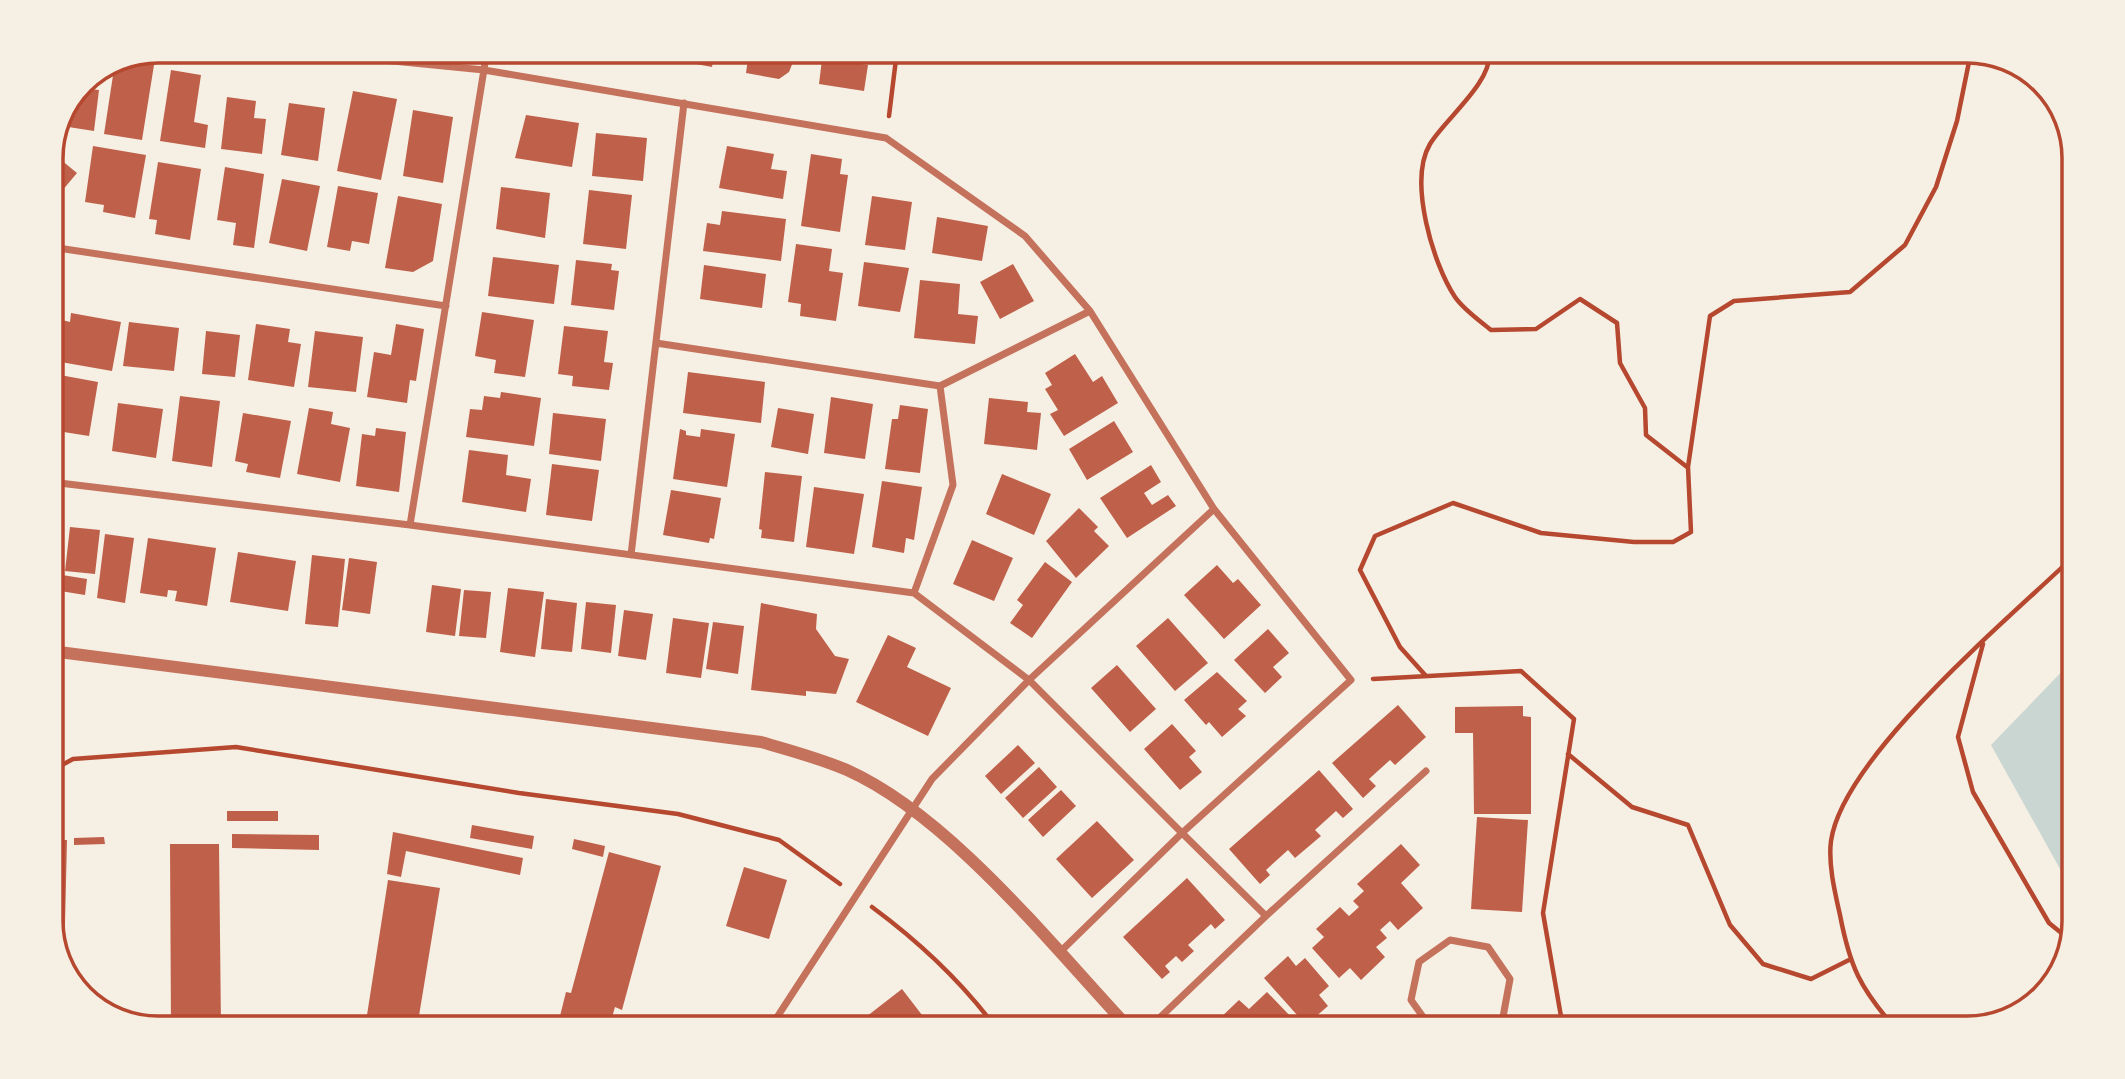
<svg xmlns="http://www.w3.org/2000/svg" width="2125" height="1079" viewBox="0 0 2125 1079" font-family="'Fira Sans Condensed',sans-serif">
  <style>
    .water { fill: #c9d6d2 }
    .building { fill: #bf614a }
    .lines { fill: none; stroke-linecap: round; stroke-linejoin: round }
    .path { stroke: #b5482f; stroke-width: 4.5 }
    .minor { stroke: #c5725c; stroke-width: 7 }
    .tertiary { stroke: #c5725c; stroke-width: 12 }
    .rim { fill: none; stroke: #b5482f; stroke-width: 3.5 }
  </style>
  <rect width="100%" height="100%" fill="#f6efe4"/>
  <path class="water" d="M2074,659V894L1991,745Z"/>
  <path class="building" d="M670,51H715L712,67L669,59Z
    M749,51H791L793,62L789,72L779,79L746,73Z
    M823,51H849L848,62L868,65L864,91L819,84Z
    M133,61L154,65L142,140L104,134L114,69Z
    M171,70L201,75L194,122L208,125L205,148L160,141Z
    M80,88L99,90L94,131L62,126Z
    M353,91L397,99L381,180L337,171Z
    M227,97L256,101L254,118L266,119L262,154L221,149Z
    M289,103L325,108L318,161L281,155Z
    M413,110L453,117L443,183L403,176Z
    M526,115L579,123L572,167L515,158Z
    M596,133L647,138L643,181L592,176Z
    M93,146L146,155L135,218L103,212L104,205L85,202Z
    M727,146L774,154L771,169L787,171L783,199L719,188Z
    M811,154L842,159L840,174L848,175L840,232L801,226Z
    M55,155L77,173L51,204V161Z
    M158,162L201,169L190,240L155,234L157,220L149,219Z
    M225,167L264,174L254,248L233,245L236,223L217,220Z
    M282,179L320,186L307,251L269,243Z
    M338,186L378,193L369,244L352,241L350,251L327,247Z
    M501,187L550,193L545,238L496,229Z
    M589,190L632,195L626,249L583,244Z
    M398,196L442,204L433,261L413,272L385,268Z
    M872,196L912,202L905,250L865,245Z
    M722,211L786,219L781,261L703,251L707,223L720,225Z
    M937,217L988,226L982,261L932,253Z
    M796,244L832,249L829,271L843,273L836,321L800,316L801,304L788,302Z
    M493,257L559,265L554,304L488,296Z
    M576,260L612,264L611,270L619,271L614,310L571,305Z
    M864,262L909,268L900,312L858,306Z
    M1013,264L1034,301L1000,319L980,282Z
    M704,265L766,274L762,308L700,299Z
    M920,280L960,284L958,314L978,316L975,344L914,338Z
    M482,312L534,320L525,377L494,373L496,360L475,356Z
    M71,313L121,322L112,371L55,361L62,320L70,322Z
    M129,322L179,328L174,371L123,366Z
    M256,324L290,329L288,342L301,344L294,387L248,380Z
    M396,324L424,329L416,381L410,380L407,403L367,397L374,352L391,355Z
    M564,326L608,331L604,362L613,363L609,390L572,386L573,376L558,374Z
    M206,331L240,335L235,377L202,374Z
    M315,331L363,337L356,392L308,387Z
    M1075,354L1093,382L1102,376L1118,403L1064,436L1050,414L1058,410L1045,389L1052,385L1045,373Z
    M688,372L765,382L761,423L683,413Z
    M60,375L98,382L89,436L51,430Z
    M501,392L541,398L534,446L466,437L470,409L482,410L484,396L500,398Z
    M180,396L220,401L212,467L172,461Z
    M831,397L873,404L865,459L824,453Z
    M989,398L1028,402L1027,412L1041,413L1037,450L984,444Z
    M118,403L163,409L156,458L112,451Z
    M900,405L928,409L920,473L885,469L892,419H898Z
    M309,408L333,412L331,424L350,428L340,482L297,474Z
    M778,408L814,414L808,454L771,447Z
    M243,413L291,421L280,478L246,472L248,464L235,461Z
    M553,413L606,419L601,461L549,454Z
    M1114,421L1133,452L1087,480L1069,449Z
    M376,428L406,432L399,492L356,486L362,434L375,436Z
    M680,429L686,431V435L700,437L701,429L735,434L727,487L673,479Z
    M469,450L508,455L506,475L531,479L526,512L462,502Z
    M552,464L599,470L592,521L546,515Z
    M1151,465L1161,482L1144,493L1152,505L1168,495L1176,506L1127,538L1100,498Z
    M765,472L802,476L794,542L761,538L762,530L759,529Z
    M1002,474L1051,494L1034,535L986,514Z
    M882,481L922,487L914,540L906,538L904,553L872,547Z
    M814,487L864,494L854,554L806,547Z
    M671,490L721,498L714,539L710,538L709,543L663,535Z
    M1079,508L1098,527L1094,531L1109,546L1076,578L1046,541Z
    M70,527L100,530L95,574L65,571Z
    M105,534L134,538L125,603L97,598Z
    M148,538L216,548L207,606L175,601L177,591L168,590L167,597L140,593Z
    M972,540L1013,558L994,601L953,584Z
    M238,552L296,561L288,611L230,602Z
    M312,555L345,559L338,627L305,624Z
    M349,558L377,562L370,614L342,610Z
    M1045,562L1072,582L1032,638L1010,623L1023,605L1017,600Z
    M1217,565L1233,583L1238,579L1261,605L1224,639L1184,595Z
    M56,574L87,579L85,595L54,590Z
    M432,585L461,589L455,636L426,632Z
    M508,588L544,592L535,657L500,652Z
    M464,590L491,592L486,638L459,636Z
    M546,599L577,603L572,652L541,649Z
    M586,602L616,605L611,653L581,649Z
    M761,603L817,614L816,629L835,656L849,659L836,694L806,691V696L751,690Z
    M624,610L653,614L646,660L618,656Z
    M673,618L709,623L701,678L666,673Z
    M1168,618L1208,663L1175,691L1136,646Z
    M713,622L744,626L738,674L706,669Z
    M1268,629L1289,653L1273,667L1282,677L1265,693L1234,660Z
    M888,635L916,648L907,667L951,688L928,736L856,702Z
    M1117,665L1156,709L1130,732L1091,688Z
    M1217,672L1247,701L1238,709L1246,716L1222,737L1209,722L1206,725L1184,700Z
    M1398,705L1426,737L1395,765L1390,760L1369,779L1376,786L1363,798L1332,763Z
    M1523,706V716L1531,717V814H1474L1473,733H1455V707Z
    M1172,724L1196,751L1189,757L1202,772L1180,790L1144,749Z
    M1018,745L1035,763L1001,794L985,776Z
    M1039,767L1057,787L1023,818L1005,798Z
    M1319,770L1353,809L1343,818L1336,811L1315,830L1321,836L1295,858L1288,850L1266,870L1270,875L1260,884L1229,849Z
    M1061,790L1076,806L1043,837L1028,820Z
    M227,811H278V821H227Z
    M1477,817L1528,820L1522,912L1471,909Z
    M1097,821L1134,860L1092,898L1056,859Z
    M472,825L534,836L532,849L470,838Z
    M393,832L523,858L520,875L406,851L401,877L387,874Z
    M232,834L319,835V850L232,848Z
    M104,837L105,844L74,845V838Z
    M574,839L605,846L603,857L572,849Z
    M51,840H67L64,965L51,928Z
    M170,844H219L221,1028H171Z
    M1401,844L1420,865L1401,883L1423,908L1398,930L1390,921L1380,930L1387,938L1376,947L1385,957L1361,980L1350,968L1339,978L1312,948L1324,937L1316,929L1340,907L1349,916L1359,907L1353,901L1364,891L1357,884Z
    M609,852L661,866L622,1010L615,1007L609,1028H557L566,992L571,993Z
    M744,867L787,880L769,939L726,926Z
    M1187,878L1225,920L1215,929L1211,924L1188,945L1194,951L1182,962L1176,956L1165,966L1170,972L1162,979L1123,937Z
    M388,880L440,888L417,1028H365Z
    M1288,956L1296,966L1305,958L1329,986L1319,995L1328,1006L1306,1025L1264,978Z
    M902,989L932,1028H868L862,1020Z
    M1267,992L1294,1020L1285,1028H1223L1217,1021L1239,1000L1249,1009Z"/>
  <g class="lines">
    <path class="path" d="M1489,51C1494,81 1444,120 1430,144C1408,181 1433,264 1455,297C1464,310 1479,320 1491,330L1536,329L1580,299L1617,323L1620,363L1645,408L1646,435L1687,467
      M889,116L897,51
      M1983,644L1958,737L1973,792L2049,923L2070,940
      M1426,676L1400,647L1360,570L1375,536L1453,503L1541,533L1634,542H1673L1691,532L1688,467L1710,316L1734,301L1850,292L1905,245L1936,187L1957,121L1971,52
      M1373,679L1521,671L1574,719L1543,913L1563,1028
      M1568,754L1632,807L1688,825L1730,925L1763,964L1811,979L1849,960
      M51,771L73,759L236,747L519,793L678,814L779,840L840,884
      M872,907C918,941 962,982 996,1028
      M1895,1028C1860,988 1850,967 1840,915C1835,893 1828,864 1831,841C1843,756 2011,617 2074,556"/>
    <path class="minor" d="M292,51L484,70L886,138L1025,236L1090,311L1214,509L1029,680L932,779L770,1028
      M51,247L446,306
      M656,343L940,386L1090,311
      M51,482L410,525L914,593L1029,680L1182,833L1351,680L1214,509
      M410,525L487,51
      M631,555L684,103
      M914,593L953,485L940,386
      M1059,953L1182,833L1266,916
      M1149,1028L1266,916L1426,771
      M1431,1028L1411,1000L1419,962L1450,940L1488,947L1510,979L1503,1017L1507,1028
      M1486,1028L1503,1017"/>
    <path class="tertiary" d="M51,651L761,742C789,750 819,758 847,770C950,816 1052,946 1129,1028"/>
  </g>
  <path d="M0 0H2125V1079H0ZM158 63H1967A95 95 0 0 1 2062 158V921A95 95 0 0 1 1967 1016H158A95 95 0 0 1 63 921V158A95 95 0 0 1 158 63Z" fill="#f6efe4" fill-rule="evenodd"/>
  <path class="rim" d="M158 63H1967A95 95 0 0 1 2062 158V921A95 95 0 0 1 1967 1016H158A95 95 0 0 1 63 921V158A95 95 0 0 1 158 63Z"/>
</svg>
